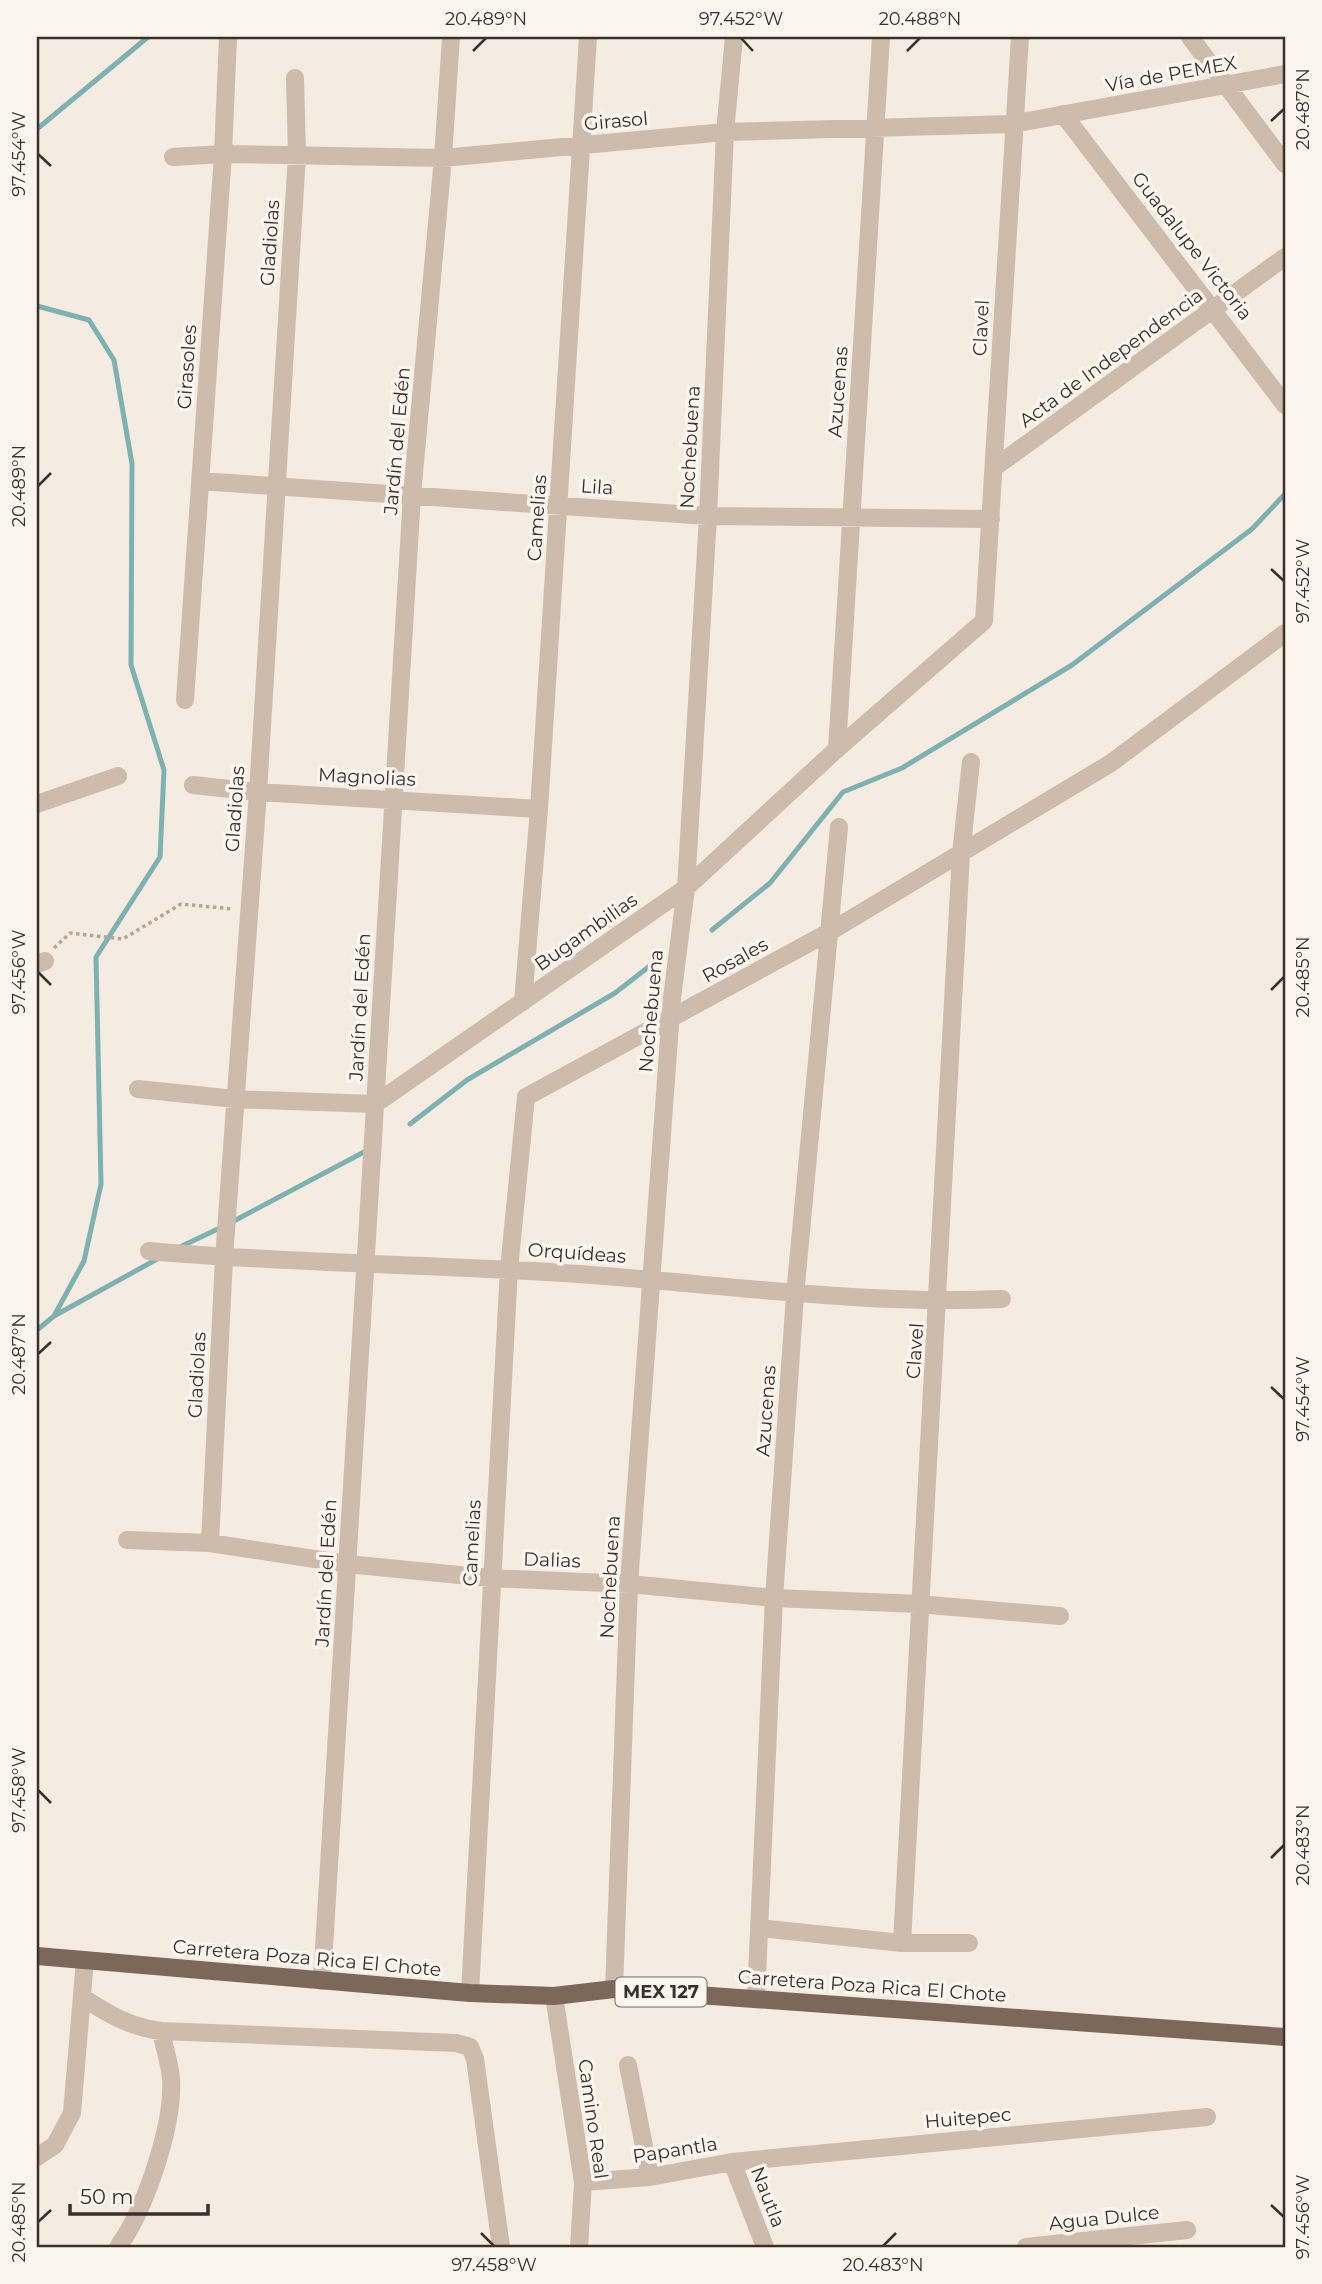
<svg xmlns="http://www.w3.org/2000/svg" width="1322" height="2284" viewBox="0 0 1322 2284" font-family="Montserrat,sans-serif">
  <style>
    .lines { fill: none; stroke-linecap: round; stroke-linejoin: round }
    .stream { stroke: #7fb0b2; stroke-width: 5 }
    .path { stroke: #b9a596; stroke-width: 3.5; stroke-dasharray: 3.5 3.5; stroke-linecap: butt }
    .minor { stroke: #cdbbac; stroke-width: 18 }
    .major { stroke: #7d675c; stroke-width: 18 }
    .ticks { fill: none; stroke: #3b302b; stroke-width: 2.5 }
    .labels { text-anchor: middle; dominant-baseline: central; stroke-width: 7; stroke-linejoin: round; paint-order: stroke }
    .shield { fill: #fbf5ee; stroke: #756b66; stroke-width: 2 }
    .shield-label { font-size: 18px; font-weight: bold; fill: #3b302b }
    .street-label { font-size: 19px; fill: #3b302b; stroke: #fbf5ee }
    .neatline { fill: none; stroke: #3b302b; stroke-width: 2.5 }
    .ticks-label { font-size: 18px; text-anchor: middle; fill: #3b302b }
  </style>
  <rect width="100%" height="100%" fill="#f4ebe1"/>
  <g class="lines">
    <path class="stream" d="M37,129L148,37
      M37,306L89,320L114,360L132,464L131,665L164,770L160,857L96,957L101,1184L84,1261L54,1316
      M712,930L770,883L843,792L902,768L1072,665L1252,529L1285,494
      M410,1124L467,1080L615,993L660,958
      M230,1223L364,1152
      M180,1247L222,1227
      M37,1330L54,1316L159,1258"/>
    <path class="path" d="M54,948L70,933L123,939L181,904L233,909"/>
    <path class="minor" d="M1190,37L1285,164
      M1063,114L1285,405
      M173,157L223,154L443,158L725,132L1012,124L1285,74
      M995,467L1285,257
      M200,481L708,516L991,519
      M185,700L223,154L228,37
      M837,749L881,37
      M193,785L258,792L539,809
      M37,804L118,776
      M37,964L45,961
      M523,1002L539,809L588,37
      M138,1089L235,1099L375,1104L686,888L837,749L984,621L1020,37
      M149,1251C292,1264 436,1264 578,1274C720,1284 859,1305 1002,1299
      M127,1540L210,1543L347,1564L490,1578L629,1584L774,1598L918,1604L1060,1616
      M210,1543L224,1258L258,792L297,155L295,78
      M759,1928L902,1943H969
      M902,1943L961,854L971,762
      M322,1981L412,495L443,158L451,37
      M614,1989L629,1584L672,998L686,888L708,516L725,132L734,37
      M470,1993L509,1269L526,1097L831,931L1111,763L1285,633
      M554,1996L583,2182L579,2247
      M82,1997C108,2014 130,2027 161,2031L456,2043L470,2047L475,2059L501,2247
      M756,1998L774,1598L795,1295L839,827
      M628,2065L650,2177
      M37,2157L55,2145L72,2113L85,1960
      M732,2162L765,2247
      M583,2182L650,2177L732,2162L1207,2117
      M118,2247C145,2210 174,2125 171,2079C170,2063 164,2047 161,2031
      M1026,2247L1187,2230"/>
    <path class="major" d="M37,1956L470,1993L554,1996L614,1989L1285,2037"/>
  </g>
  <path class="ticks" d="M741,38L753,51M473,51L486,38M907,51L920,38M1271,121L1284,109M38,154L51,166M38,486L51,473M1271,569L1284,581M38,972L51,985M1271,990L1284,977M38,1354L51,1342M1271,1387L1284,1399M38,1790L51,1803M1271,1858L1284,1845M1271,2205L1284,2217M38,2222L51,2210M481,2233L494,2246M883,2246L896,2233"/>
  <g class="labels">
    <rect class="shield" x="615.5" y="1977.5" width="91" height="29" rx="5"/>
    <g class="shield-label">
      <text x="661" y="1992">MEX 127</text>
    </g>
    <g class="street-label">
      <text transform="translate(1171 74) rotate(-10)">Vía de PEMEX</text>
      <text transform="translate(616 121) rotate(-5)">Girasol</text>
      <text transform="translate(270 243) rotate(-86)">Gladiolas</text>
      <text transform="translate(1192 246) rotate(52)">Guadalupe Victoria</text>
      <text transform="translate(981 328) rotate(-87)">Clavel</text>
      <text transform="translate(1111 358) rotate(-36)">Acta de Independencia</text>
      <text transform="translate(187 367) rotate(-86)">Girasoles</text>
      <text transform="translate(838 392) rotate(-86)">Azucenas</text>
      <text transform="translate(397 441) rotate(-85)">Jardín del Edén</text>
      <text transform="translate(690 447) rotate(-87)">Nochebuena</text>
      <text transform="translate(597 487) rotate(4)">Lila</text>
      <text transform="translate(537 518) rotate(-86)">Camelias</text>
      <text transform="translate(367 777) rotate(3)">Magnolias</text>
      <text transform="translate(235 809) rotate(-86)">Gladiolas</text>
      <text transform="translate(586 932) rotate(-35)">Bugambilias</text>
      <text transform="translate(735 960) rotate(-29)">Rosales</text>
      <text transform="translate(360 1007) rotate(-87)">Jardín del Edén</text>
      <text transform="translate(651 1011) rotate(-85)">Nochebuena</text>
      <text transform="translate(577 1253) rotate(4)">Orquídeas</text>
      <text transform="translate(915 1351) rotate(-86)">Clavel</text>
      <text transform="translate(197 1375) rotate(-87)">Gladiolas</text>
      <text transform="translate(766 1411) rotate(-86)">Azucenas</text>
      <text transform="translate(472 1543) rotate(-87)">Camelias</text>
      <text transform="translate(552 1560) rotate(2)">Dalias</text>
      <text transform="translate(326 1573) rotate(-87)">Jardín del Edén</text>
      <text transform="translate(610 1577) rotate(-87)">Nochebuena</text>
      <text transform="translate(307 1958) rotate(5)">Carretera Poza Rica El Chote</text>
      <text transform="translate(872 1986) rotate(4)">Carretera Poza Rica El Chote</text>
      <text transform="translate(968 2118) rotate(-5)">Huitepec</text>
      <text transform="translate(593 2119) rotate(82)">Camino Real</text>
      <text transform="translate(675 2150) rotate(-9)">Papantla</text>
      <text transform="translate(768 2197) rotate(69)">Nautla</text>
      <text transform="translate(1104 2218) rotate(-6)">Agua Dulce</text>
    </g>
  </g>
  <rect width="1322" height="2284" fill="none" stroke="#fbf5ee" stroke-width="77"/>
  <path d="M70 2204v10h138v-10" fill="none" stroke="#3b302b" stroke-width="3.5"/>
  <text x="80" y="2204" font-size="21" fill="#3b302b" stroke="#fbf5ee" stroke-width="5" paint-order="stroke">50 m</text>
  <rect x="38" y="38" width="1246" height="2208" class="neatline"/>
  <g class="ticks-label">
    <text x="486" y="25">20.489°N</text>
    <text x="741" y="25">97.452°W</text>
    <text x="920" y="25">20.488°N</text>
    <text transform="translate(1303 109) rotate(-90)" y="6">20.487°N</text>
    <text transform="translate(19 154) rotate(-90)" y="6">97.454°W</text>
    <text transform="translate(19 486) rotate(-90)" y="6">20.489°N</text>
    <text transform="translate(1303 581) rotate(-90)" y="6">97.452°W</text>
    <text transform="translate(19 972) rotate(-90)" y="6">97.456°W</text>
    <text transform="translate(1303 977) rotate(-90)" y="6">20.485°N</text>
    <text transform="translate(19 1354) rotate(-90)" y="6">20.487°N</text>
    <text transform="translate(1303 1399) rotate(-90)" y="6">97.454°W</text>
    <text transform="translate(19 1790) rotate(-90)" y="6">97.458°W</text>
    <text transform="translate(1303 1845) rotate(-90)" y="6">20.483°N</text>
    <text transform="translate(1303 2217) rotate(-90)" y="6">97.456°W</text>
    <text transform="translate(19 2222) rotate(-90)" y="6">20.485°N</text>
    <text x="494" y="2271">97.458°W</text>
    <text x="883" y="2271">20.483°N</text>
  </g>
</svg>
